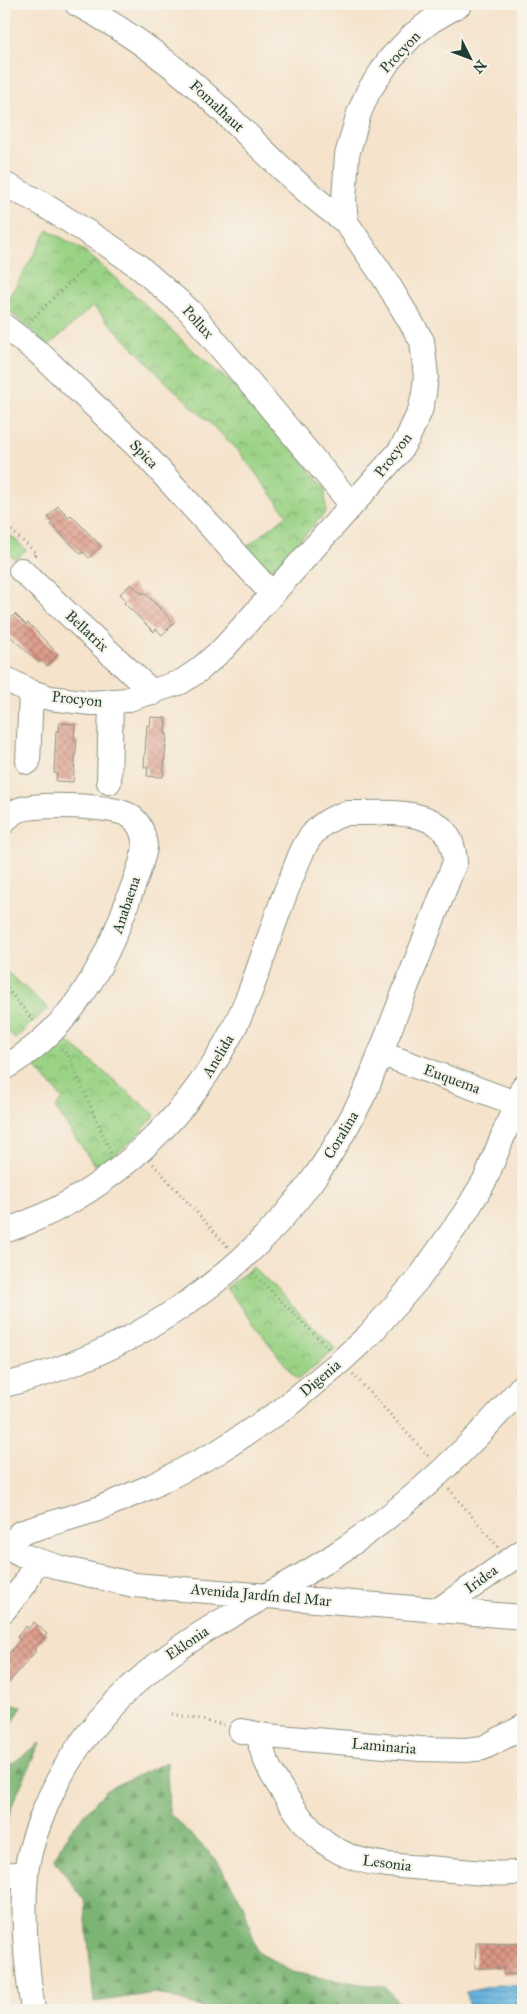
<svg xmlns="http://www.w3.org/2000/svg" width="527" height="2014" viewBox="0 0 527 2014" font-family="'IM FELL Great Primer',serif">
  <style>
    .forest { fill: url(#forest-firs); stroke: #4e7954 }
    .park { fill: url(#park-crowns); stroke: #5d885d }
    .water { fill: url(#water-rules); stroke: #43788a }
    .building { fill: url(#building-cross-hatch) }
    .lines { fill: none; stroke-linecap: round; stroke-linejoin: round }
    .minor-casing { stroke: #8a9080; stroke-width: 26 }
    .path { stroke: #8a9080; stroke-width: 3; stroke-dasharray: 1 4; stroke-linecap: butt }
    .minor { stroke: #fff; stroke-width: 24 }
    .labels { text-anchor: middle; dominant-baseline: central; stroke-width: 4; stroke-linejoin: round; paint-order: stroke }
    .street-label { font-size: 15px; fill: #1f3d34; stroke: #f7f3e8 }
  </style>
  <defs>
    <pattern id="forest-firs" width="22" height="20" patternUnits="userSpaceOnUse" patternTransform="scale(1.25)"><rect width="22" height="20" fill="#7cb573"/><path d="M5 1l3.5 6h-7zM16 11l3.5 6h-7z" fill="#65945f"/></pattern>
    <pattern id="park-crowns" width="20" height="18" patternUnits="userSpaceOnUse" patternTransform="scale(1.25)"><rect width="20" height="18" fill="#9bd386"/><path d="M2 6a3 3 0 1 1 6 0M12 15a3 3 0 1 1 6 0" fill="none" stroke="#7eac6e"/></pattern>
    <pattern id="water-rules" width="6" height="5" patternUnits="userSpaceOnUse" patternTransform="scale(1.25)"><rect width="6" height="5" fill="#67b3e0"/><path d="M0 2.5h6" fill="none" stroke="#5493b6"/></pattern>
    <pattern id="building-cross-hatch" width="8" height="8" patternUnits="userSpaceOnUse" patternTransform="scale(1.25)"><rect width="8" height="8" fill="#dd9886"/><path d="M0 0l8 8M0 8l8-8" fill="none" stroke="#b37d6e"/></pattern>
  </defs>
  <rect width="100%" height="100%" fill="#f7f3e8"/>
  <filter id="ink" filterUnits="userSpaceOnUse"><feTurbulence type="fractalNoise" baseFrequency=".02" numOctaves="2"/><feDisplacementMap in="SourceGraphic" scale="10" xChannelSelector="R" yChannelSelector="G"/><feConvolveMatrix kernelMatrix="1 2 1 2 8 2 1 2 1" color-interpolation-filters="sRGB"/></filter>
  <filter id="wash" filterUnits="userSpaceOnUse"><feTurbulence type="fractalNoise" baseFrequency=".0096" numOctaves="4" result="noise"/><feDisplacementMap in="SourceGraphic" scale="20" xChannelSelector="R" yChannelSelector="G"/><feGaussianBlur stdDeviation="1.12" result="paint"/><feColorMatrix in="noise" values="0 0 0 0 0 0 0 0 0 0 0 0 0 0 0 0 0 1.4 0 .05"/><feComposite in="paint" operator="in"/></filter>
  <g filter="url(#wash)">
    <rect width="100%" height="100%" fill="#f5e3cc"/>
    <path class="forest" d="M4,1704L22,1706L4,1739Z
      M40,1743L13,1803L4,1832V1752L10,1765Z
      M167,1762L169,1813L216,1859L243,1904L257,1951L292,1972L332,1980L385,1987L405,2010H204L200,2007L156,1993L94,2002L84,1900L54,1859L70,1831L106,1790Z"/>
    <path class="park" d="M48,230L85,251L149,308L191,349L249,398L325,488L326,512L275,567L265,569L245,548L287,515L238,450L162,378L93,306L48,346L4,306Z
      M4,529L26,550L16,560L4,549Z
      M4,969L48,1008L15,1039L4,1026Z
      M66,1040L155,1115C138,1137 120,1153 95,1166L55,1108L63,1099L32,1063Z
      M253,1267L336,1349L297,1380L226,1288Z"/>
    <path class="water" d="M498,1985L523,1986V2006L510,2010H469L466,1992Z"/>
    <g id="blocks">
      <path class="building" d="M58,506L69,517L71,515L101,546L89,558L83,552L81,554L51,525L53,523L48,517Z
        M131,584L142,594L144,592L174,623L162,635L156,629L154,632L124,603L126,600L120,594Z
        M15,614L26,625L28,623L58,654L47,666L40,660L38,662L8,634L11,631L5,625Z
        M151,717L166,718L165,733L167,734L163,777L147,776L148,767H144L147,725L150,726Z
        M60,723L75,724L74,739H77L73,782L56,781L57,773H54L56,731H59Z
        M34,1622L47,1634L34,1650L36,1651L4,1688V1660L20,1640L17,1637L26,1626L28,1629Z
        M476,1943L523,1944V1974H503V1968H475Z"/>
    </g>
  </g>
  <g filter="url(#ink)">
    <use href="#blocks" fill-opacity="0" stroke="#8a9080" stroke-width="1"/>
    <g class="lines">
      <defs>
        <path id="minor" d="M77,4C132,33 182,71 227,115C266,152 302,192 346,222
          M4,184L39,202L108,245L137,265L190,311L352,505
          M4,326L39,353L140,449L272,594
          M21,570L153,693
          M4,678L31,692L50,698L91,703L126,700L181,682L199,670L224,648L352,505L399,452L407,439L420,411L424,394L426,376L422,341L385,279L346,222L344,200L347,155L359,113L368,92L390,59L413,35L431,21L460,4
          M28,762L31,692
          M109,782L111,702
          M4,822C8,817 12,812 19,810C37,803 114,805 130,816C141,823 144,835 145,847C142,864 135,881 129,897C105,967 70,1030 4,1068
          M380,1053L523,1106
          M4,1231C99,1200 179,1128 227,1041C256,990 268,933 291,879C297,864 302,847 312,835C321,823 333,817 347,813C389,814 452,803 455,862L366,1090C350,1122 333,1153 311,1182C237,1283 126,1356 4,1385
          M4,1546L21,1555L61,1568L134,1585L523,1617
          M9,1548L20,1533L98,1509L152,1486L218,1452L282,1410L341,1361L369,1335L420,1277L465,1213L485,1180L523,1087
          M440,1609L523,1551
          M4,1610L25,1584L36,1560
          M241,1731L267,1736L421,1749L466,1750L483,1748L523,1727
          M267,1736L261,1747C268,1770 276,1781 289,1801C331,1866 368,1864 440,1869C467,1871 496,1876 523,1872
          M4,1875L26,1873
          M33,2010C26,1965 22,1919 26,1874C28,1854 35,1834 42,1816C73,1734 136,1673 210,1628C249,1604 290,1584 329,1559C403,1511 467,1452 523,1385"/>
      </defs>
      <use href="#minor" class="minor-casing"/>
      <path class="path" d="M28,323L94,259
        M4,524L36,553L33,557
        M4,985L35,1023
        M61,1049L68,1055L111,1153
        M153,1164L228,1247
        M253,1273L328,1348
        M353,1374L430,1458
        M449,1489L498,1547
        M174,1714L225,1725
        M514,2010L517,1979"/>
      <use href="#minor" class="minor"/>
    </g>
  </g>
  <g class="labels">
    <g class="street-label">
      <text transform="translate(400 52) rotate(-47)">Procyon</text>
      <text transform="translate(217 106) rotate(43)">Fomalhaut</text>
      <text transform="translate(198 322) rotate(48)">Pollux</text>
      <text transform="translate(144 454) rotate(46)">Spica</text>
      <text transform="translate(393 455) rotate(-53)">Procyon</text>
      <text transform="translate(87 631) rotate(43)">Bellatrix</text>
      <text transform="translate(77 699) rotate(6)">Procyon</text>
      <text transform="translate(126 905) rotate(-71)">Anabaena</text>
      <text transform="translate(218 1056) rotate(-59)">Anelida</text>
      <text transform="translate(452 1079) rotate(20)">Euquema</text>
      <text transform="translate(341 1135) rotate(-59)">Coralina</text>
      <text transform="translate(320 1378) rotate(-40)">Digenia</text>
      <text transform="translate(481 1579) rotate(-36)">Iridea</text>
      <text transform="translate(261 1595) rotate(5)">Avenida Jardín del Mar</text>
      <text transform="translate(187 1643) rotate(-34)">Eklonia</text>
      <text transform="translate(384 1746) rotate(5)">Laminaria</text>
      <text transform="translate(387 1863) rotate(7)">Lesonia</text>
    </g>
  </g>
  <rect width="527" height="2014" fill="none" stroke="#f7f3e8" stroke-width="20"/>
  <g transform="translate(470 58) rotate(132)" stroke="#f7f3e8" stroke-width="4" paint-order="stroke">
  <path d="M0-4L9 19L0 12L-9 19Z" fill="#1f3d34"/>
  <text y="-8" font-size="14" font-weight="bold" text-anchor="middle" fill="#1f3d34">N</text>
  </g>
</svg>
